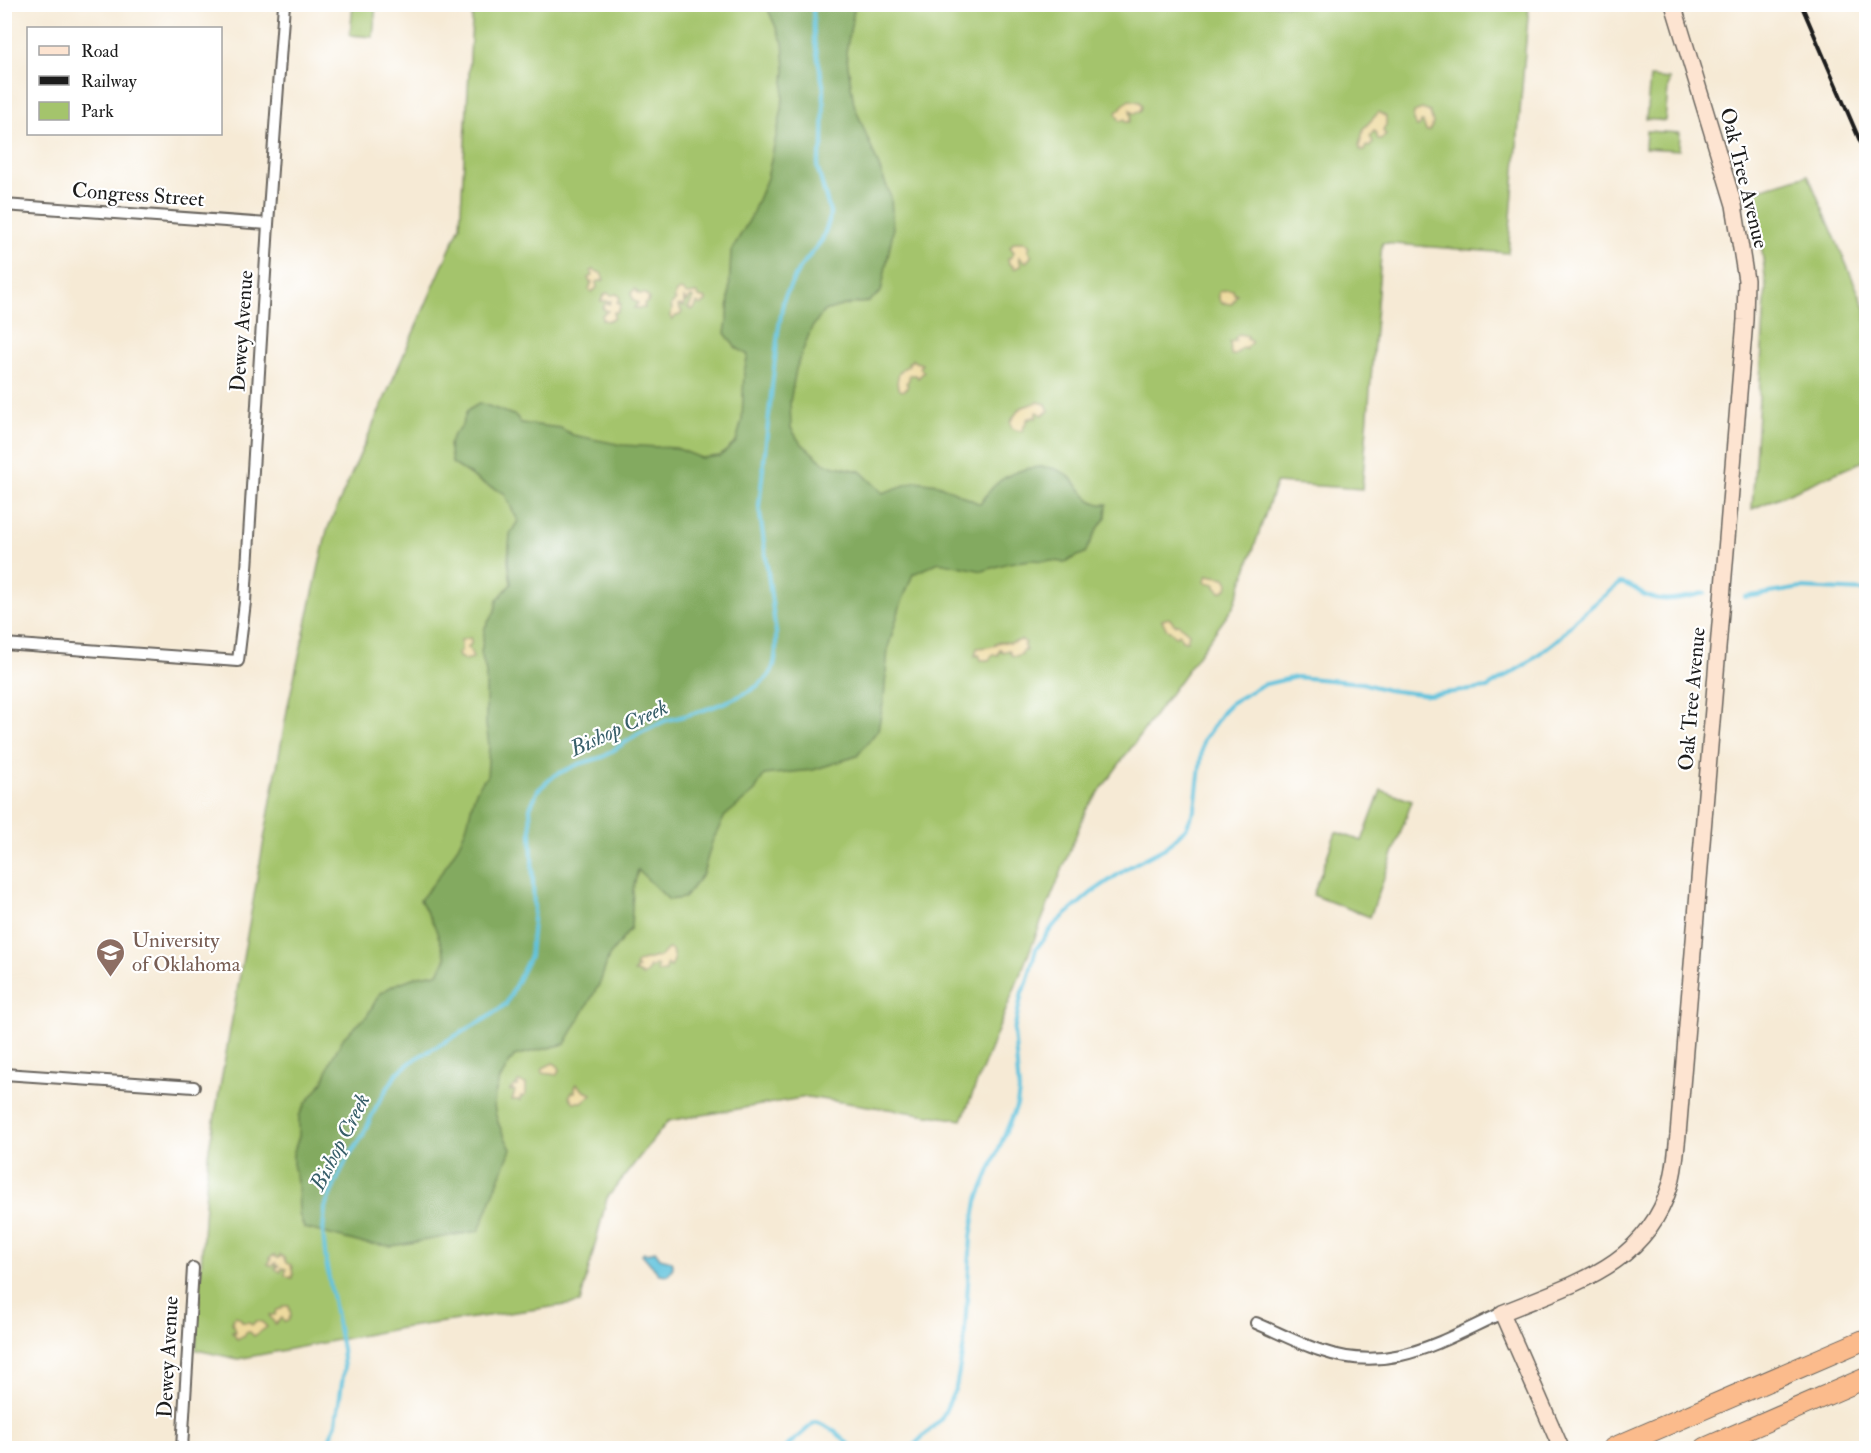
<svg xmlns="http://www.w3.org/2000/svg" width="1871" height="1453" viewBox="0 0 1871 1453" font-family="'IM FELL Double Pica',serif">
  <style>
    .green { fill: #a4c46c; stroke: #607044; stroke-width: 1.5 }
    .forest { fill: #83aa60; stroke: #50633e; stroke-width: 1.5 }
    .sand { fill: #eeda9e; stroke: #857b5d; stroke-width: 1.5 }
    .water { fill: #5fc2dd; stroke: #3e6f7c; stroke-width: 1.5 }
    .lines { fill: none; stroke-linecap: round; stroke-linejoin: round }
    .stream { stroke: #5fc2dd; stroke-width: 4 }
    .street-casing { stroke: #68645d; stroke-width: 14 }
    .secondary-casing { stroke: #68645d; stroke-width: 18 }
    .highway-casing { stroke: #68645d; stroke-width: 22 }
    .street { stroke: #fff; stroke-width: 10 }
    .secondary { stroke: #fde4d1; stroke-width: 15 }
    .highway { stroke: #fbbb8c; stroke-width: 20 }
    .rail { stroke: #1c1c1c; stroke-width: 4 }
    .labels { text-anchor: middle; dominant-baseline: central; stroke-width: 4.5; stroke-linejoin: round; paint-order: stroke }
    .street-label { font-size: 21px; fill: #1c1c1c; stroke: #fff }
    .education-label { font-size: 21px; fill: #785e54; stroke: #fff; text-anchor: start }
    .water-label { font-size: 22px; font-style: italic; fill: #375e69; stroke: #fff }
  </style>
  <rect width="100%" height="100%" fill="#fff"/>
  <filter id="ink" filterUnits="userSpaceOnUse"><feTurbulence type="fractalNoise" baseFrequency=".0167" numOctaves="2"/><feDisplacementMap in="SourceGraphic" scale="12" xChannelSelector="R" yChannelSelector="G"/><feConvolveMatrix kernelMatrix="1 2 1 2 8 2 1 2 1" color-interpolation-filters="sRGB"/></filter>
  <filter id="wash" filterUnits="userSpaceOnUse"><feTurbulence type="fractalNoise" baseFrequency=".008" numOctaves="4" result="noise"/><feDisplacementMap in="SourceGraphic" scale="24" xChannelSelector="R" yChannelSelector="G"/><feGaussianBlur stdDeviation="1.35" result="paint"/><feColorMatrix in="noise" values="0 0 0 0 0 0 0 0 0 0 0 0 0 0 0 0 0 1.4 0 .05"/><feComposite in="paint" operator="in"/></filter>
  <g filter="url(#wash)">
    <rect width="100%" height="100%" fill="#f6ead5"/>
    <path class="green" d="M353,5H376L373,37L350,35Z
      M473,5H1529L1508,253L1382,243L1362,489L1276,483L1234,606L1086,810L962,1120L807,1097L668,1121L607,1198L580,1303L401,1328L238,1359L196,1350L208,1154L288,705L327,530L460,226Z
      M1650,77L1669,79L1665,121L1646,119Z
      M1646,131L1680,133L1679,150L1645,148Z
      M1808,175L1866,310V460L1752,509L1766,285L1761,242L1749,192Z
      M1381,790L1412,801L1370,917L1313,895L1336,832L1362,841Z"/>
    <path class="forest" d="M766,5H855L846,52L854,104L891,197L893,231L881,292L868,302L845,305L824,311L811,329L796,369L790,402L791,428L799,441L825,464L860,471L883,493L916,481L938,484L980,504C985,498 989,490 995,485C1011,470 1044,460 1064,473C1081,483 1085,506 1107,504L1106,517L1097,530L1085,553L1065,562L1031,560L1008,563L983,571L939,562L913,574L900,607L888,648L884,699L878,730L857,756L813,770L764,775L755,791L725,816L712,842L703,874L684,898L669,900L638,870L633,890L631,928L609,956L600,983L565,1044L514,1056C488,1096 488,1107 511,1149L479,1231L392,1246L361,1243L304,1228L299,1214L298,1186L293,1164V1154L299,1136V1116L306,1103L323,1082L331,1060L344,1037L367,1016L380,993L394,985L418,976L438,973L446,958L435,927L420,900C437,880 454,857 464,833C473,813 469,793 487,777L489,745L486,725V672L481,653L485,627L495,611L497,600L511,584L508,561L510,534L518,521L504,493L484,484L452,463L449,445L453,435L461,427L467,411L480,403L516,416L521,423L561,428L573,435L622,445L676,448L701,458L720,456L736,442L742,420L744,372L748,355L735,347L725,333L728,315L731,251L750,219L767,178L782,109L785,69L783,43Z"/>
    <path class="sand" d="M1129,100L1140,102L1142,105L1141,110L1134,114L1130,110L1131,118L1129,122H1125V119L1120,121L1116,114L1117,111L1121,109V107Z
      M1422,109L1430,112L1433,123L1430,131H1426L1423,122H1421L1420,126L1417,127L1413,121L1414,112Z
      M1379,112L1386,117V125L1383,131L1386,135L1381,140H1378L1376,132L1374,131L1370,136L1373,143L1369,147L1366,146L1364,151H1361L1359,146L1364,128Z
      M1025,242L1030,246L1028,250L1031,254V257L1026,262L1019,257L1021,266L1013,269V266L1009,264L1008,258L1012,257L1014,252L1010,247L1014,242Z
      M593,270L601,273L604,280L596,282L597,288L591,292L589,289L592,282H590L588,278L593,275L591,271Z
      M635,289L639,294H645L649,298L648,302L644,304L645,308H634L638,303L633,300L631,293Z
      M681,290L687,294L697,293L699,297L706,299V302L701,305L697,303L695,308L692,310L688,308L694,298L691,297L687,302L684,298V307L680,305L678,306L682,312L680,315L676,316L672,320L670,316L672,309L671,305L676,300L674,298L676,292Z
      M1226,290H1233L1234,294H1237L1232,304L1222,303L1219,299V292Z
      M607,293L611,295L617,294L620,298L617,302L621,304L618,312H614V318L607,321L602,319V315L608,311L603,309L604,305L607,303L610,304L611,301H601L603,296Z
      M1239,334L1248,336L1247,339L1251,341V343L1247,346V349L1242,348L1235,355H1231L1230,342L1236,341L1235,338Z
      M912,359L915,362L922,364L920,368L924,372L918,378L916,375H909V380L906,383L908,385L905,390L902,391L898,388C896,380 898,368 909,366L908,362H911Z
      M1038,402L1046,404L1049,411L1042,415L1038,412L1036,413V418L1032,417L1030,419L1028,418L1022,431C1015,430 1011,430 1010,422L1020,408Z
      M1208,575L1225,578L1228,583L1227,589L1220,592L1215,587V584L1205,582L1206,577Z
      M1169,618L1175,625L1178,624L1189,633L1187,641L1182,640L1179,634L1176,636L1166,628L1162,620Z
      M471,638V644L467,648L470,649L473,658L465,660L459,657L458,653L461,651V640Z
      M1022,640L1026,643L1024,646L1026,651H1022V654L1016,656L1011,655L1009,650L1003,652L1000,649L998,655L993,654L989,660H981L979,655L975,656L977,648C981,647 984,648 987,647C997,647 995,639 1010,643Z
      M668,949L672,950L674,960L671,967L667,964L666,971L657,972L658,966L655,965L652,968L650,967L646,974L642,976L641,974L634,972L638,968L635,966L638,962L661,956Z
      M553,1063L557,1065L560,1069L557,1075L542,1073L543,1068Z
      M518,1082L526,1084V1093L524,1097L521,1096L520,1100H512L515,1091L513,1090L510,1091V1090L514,1086H517Z
      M577,1084L584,1091L592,1094L582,1102H574L569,1097L572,1092H575V1087Z
      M274,1255L277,1258H279L280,1255L284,1258L286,1263L291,1265L293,1274L292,1278L285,1276L286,1269L282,1268L281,1272L277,1270L275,1268L279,1266L275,1265L276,1262L273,1266L268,1264L271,1260L269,1258Z
      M283,1306H289L291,1315L288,1321L284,1322L282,1318L275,1324L269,1315H275L277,1310L281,1309Z
      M236,1316L241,1319L242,1322H249L252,1325L256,1321L262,1322L267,1327L254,1336L250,1332H246L245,1335L237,1339L232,1332L236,1333L232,1323L234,1317Z"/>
    <path class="water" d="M655,1251L660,1258L672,1261L673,1267L668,1275L659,1274L642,1254L644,1252L647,1254Z"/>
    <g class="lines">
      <path class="stream" d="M1745,597L1801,588L1866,591
        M326,1448L336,1423L344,1369L342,1349L326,1262L323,1233L325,1207L338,1178L347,1159L362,1137L376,1107L397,1073L415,1059L485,1019L506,1004L530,956L534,908L530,808L538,790L555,775L579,764L603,757L643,731C651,730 659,722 668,720C694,714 761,695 772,670C777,659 776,645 776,633L759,506L778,332L784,298L799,269L822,240L829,221L830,212L817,166L823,143L824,90L814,38L813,4
        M785,1448L815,1422C832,1427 841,1436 852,1448
        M911,1448L942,1418L956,1387L964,1345L971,1237L977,1201L1017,1105L1019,1091L1014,1031L1022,992L1027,983L1036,949L1054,925L1091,893L1129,867L1165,848L1186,828L1195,808L1203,741L1224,710L1231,703L1262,685L1296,677L1362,683L1387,690L1429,695L1487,688L1526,664L1559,638L1576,619L1620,583C1631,584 1636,590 1645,595C1664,604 1685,597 1705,593"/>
    </g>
  </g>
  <g filter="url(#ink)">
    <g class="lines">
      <defs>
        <path id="street" d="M4,205L268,224
          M4,644L238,661L245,602L268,224L284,4
          M4,1074L194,1087
          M1256,1323C1277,1332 1298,1343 1319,1350C1391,1375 1438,1342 1502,1313
          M182,1448L193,1268"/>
        <path id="secondary" d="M1561,1448L1502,1313C1572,1284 1645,1267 1670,1186C1675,1170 1676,1152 1678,1135L1745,320L1746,280L1734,205L1673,4"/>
        <path id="highway" d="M1613,1448L1866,1339
          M1705,1448L1866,1378"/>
      </defs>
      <use href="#street" class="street-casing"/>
      <use href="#secondary" class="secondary-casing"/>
      <use href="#highway" class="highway-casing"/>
      <use href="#street" class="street"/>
      <use href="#secondary" class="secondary"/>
      <use href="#highway" class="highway"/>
      <path class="rail" d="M1801,4L1866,155"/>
    </g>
  </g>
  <defs>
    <symbol id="university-pin" viewBox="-11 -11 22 30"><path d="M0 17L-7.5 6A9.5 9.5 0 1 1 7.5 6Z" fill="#8d6e63" stroke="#fff"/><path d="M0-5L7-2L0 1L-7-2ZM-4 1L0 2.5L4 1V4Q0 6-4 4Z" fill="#fff"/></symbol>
  </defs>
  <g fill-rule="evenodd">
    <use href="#university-pin" x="94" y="936" width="33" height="45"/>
  </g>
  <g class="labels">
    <g class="street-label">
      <text transform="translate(1744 178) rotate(76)">Oak Tree Avenue</text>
      <text transform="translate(138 195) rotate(4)">Congress Street</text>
      <text transform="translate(242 331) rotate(-86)">Dewey Avenue</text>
      <text transform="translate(1692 699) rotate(-85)">Oak Tree Avenue</text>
      <text transform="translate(168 1357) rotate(-87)">Dewey Avenue</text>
    </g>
    <g class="education-label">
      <text x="132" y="940">University<tspan x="132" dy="24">of Oklahoma</tspan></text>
    </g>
    <g class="water-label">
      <text transform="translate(619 728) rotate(-25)">Bishop Creek</text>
      <text transform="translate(340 1142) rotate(-63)">Bishop Creek</text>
    </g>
  </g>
  <rect width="1871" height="1453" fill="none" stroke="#fff" stroke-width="24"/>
  <rect x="27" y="27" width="195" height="108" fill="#ffffff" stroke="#a4a4a4" stroke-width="1.5"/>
  <rect x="39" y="46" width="30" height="9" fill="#fde4d1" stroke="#a4a4a4" stroke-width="1.5"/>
  <text x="81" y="57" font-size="18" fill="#1c1c1c">Road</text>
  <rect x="39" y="76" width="30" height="9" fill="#1c1c1c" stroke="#a4a4a4" stroke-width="1.5"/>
  <text x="81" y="87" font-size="18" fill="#1c1c1c">Railway</text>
  <rect x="39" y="102" width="30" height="18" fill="#a4c46c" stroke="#a4a4a4" stroke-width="1.5"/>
  <text x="81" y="117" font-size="18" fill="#1c1c1c">Park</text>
</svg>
